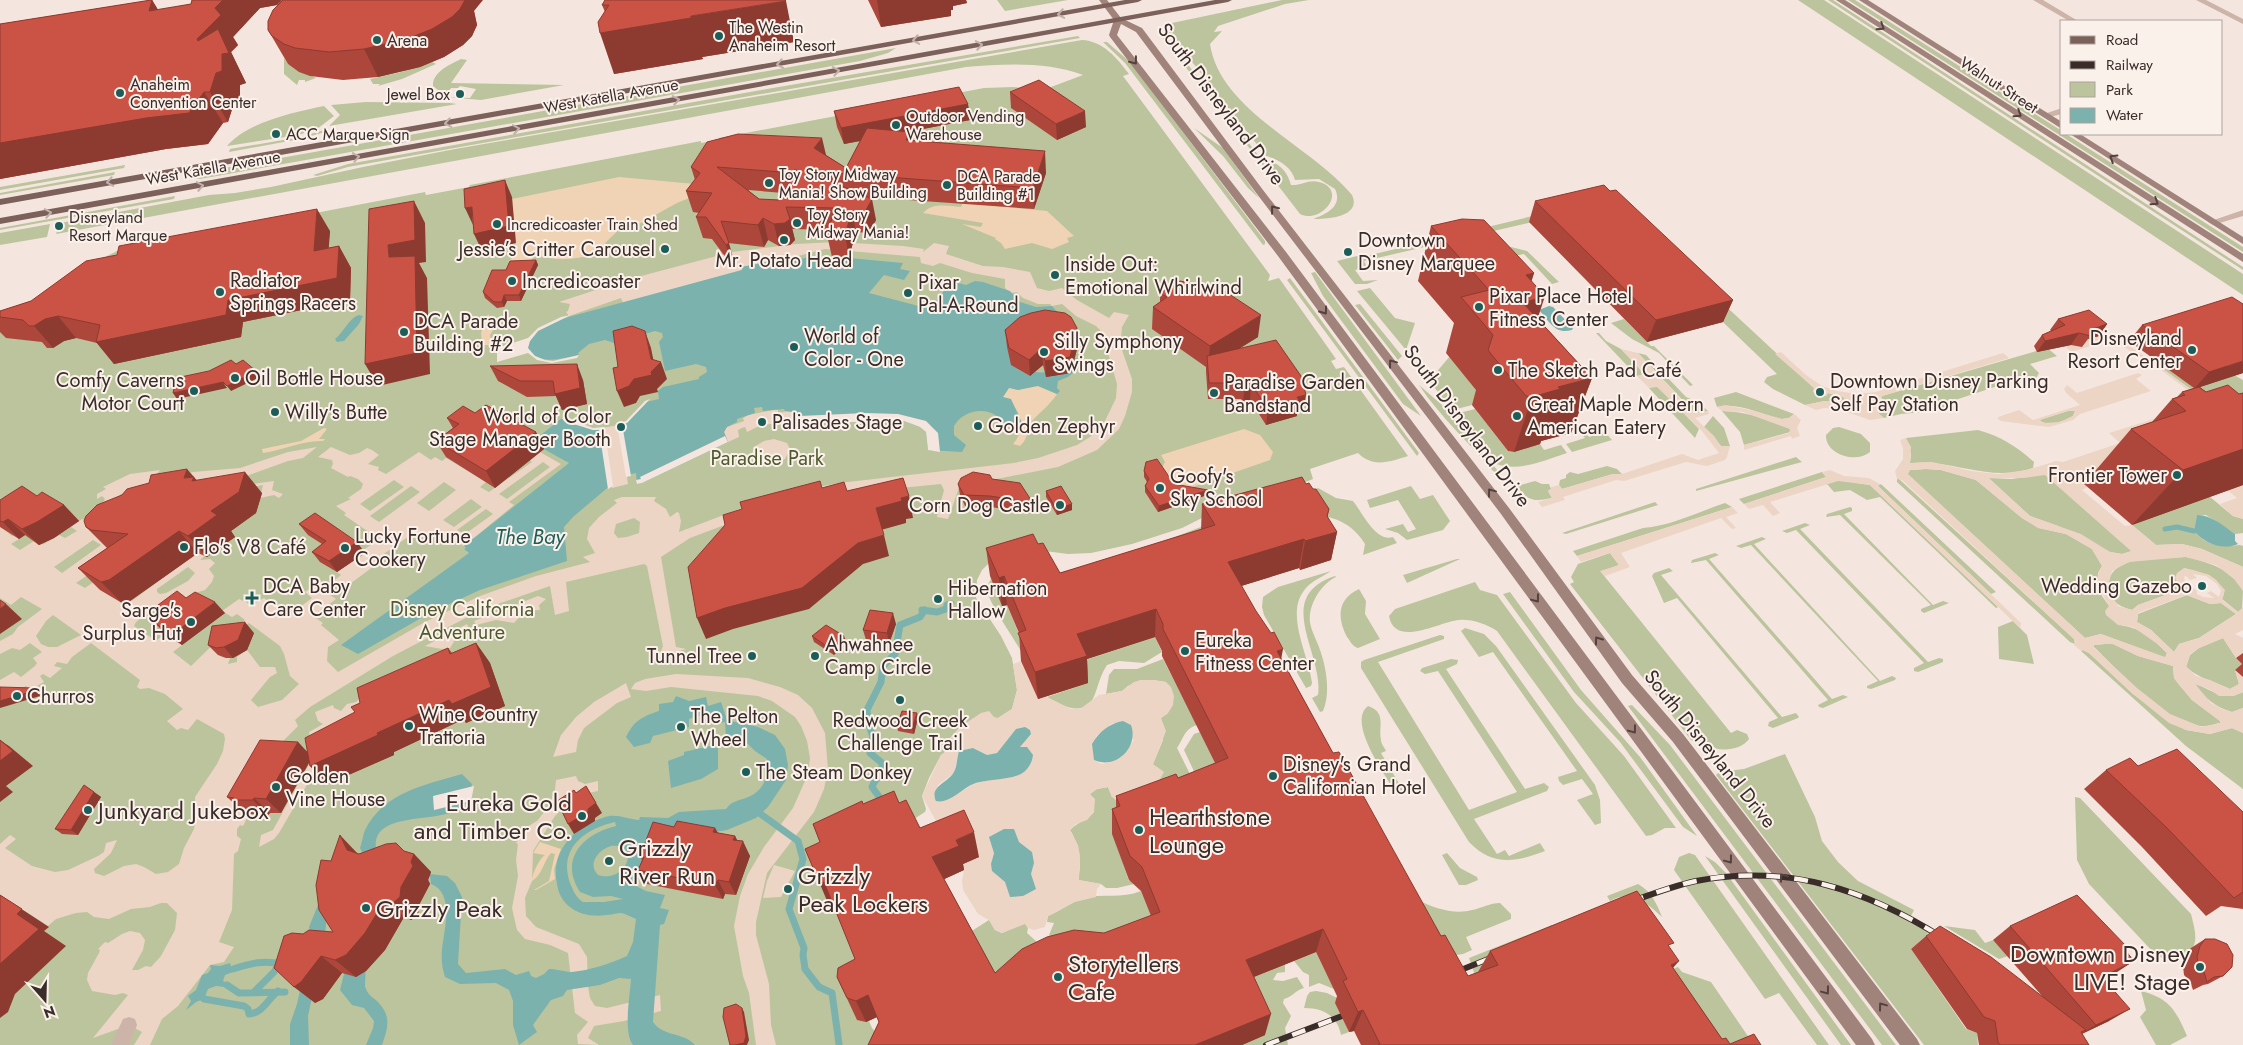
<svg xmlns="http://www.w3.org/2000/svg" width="2243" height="1045" viewBox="0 0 2243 1045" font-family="Jost,sans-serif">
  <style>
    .green { fill: #bcc49d }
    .sand { fill: #f0d3b4 }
    .plaza { fill: #ecd5c4; fill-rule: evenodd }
    .water { fill: #7cb2ad; fill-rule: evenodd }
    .pier { fill: #f4e6de }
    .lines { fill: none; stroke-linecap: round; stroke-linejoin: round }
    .stream-far1 { stroke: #7cb2ad; stroke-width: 5 }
    .stream { stroke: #7cb2ad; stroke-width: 7 }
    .street { fill: #cdb4a9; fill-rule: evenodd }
    .secondary { fill: #a0837a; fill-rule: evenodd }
    .primary { fill: #7c605a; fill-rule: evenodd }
    .rail-casing { stroke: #392c29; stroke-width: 6 }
    .rail { stroke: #fbf1eb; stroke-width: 4.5; stroke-dasharray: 14; stroke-linecap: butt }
    .wall { fill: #ae473b; fill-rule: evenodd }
    .shaded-wall { fill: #8d3a30 }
    .building { fill: #ca5345; stroke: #8d3a30; fill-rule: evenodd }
    .oneway { stroke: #c2b0aa }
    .oneway2 { stroke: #53423d }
    .poi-dot { fill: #1d5d58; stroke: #fbf1eb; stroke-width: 2 }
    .labels { text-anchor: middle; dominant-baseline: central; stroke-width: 4; stroke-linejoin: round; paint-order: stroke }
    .far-poi-label { font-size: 16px; fill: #392c29; stroke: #fbf1eb; text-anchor: start }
    .far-street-label { font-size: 16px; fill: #392c29; stroke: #fbf1eb }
    .street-label { font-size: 20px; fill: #392c29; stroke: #fbf1eb }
    .poi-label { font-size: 20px; fill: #392c29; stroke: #fbf1eb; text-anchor: start }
    .park-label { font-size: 20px; fill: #4e592c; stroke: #fbf1eb }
    .water-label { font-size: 21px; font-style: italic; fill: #1d5d58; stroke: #fbf1eb }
    .near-poi-label { font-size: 24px; fill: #392c29; stroke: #fbf1eb; text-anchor: start }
  </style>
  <rect width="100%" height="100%" fill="#f4e6de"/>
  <path class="green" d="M997,0H1068L1005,11Z
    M1282,0H1309L1285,4L1218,26L1214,32L1222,31L1210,44C1220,111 1312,146 1352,195C1362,217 1327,219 1313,219C1327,214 1343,206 1335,189L1319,179L1295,180C1292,167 1278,159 1266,156L1167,30L1172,23Z
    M1798,0H1824L2243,274V295Z
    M1828,0H1833L2243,267V270Z
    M1848,0H1855L2062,131V134H2066L2243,247V252Z
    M1162,31L1258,155L1254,154L1158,32Z
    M1078,36L1080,38L477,144L348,167L317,176L313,175L348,164L767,89Z
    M1082,40C1103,41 1117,58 1129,74L1123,76L1270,275L1268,281L1279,278L1336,359L1331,361L1336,369L1344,367L1408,456C1389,462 1373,468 1358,453L1310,469L1313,479L1298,485L1204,517L1182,528L1132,544L1091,553L1068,554L1045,551L991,561L982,570L977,580L976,598L1001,636L1012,658L1017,690L1012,709L998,718L960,727L948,750L941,755L929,778L922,796L926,809L925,812L914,819L826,901L829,908L834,906L877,1017L869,1021L872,1028L887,1045H0V329L103,258L117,251L425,192L426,195L469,187L470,185L701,141V143L719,140V138L984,88L1014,87L1043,90L1083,75C1046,61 1004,64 966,67L56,234L60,223L209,195L235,193L271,187L363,167L455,149Z
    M1103,42H1107L1130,62L1265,241V244L1263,245L1125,63Z
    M896,48L888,53L860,61L200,179L193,178L196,174L202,172Z
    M284,58L288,64L316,78L305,82V80H299L297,85L284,74Z
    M461,59L467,60L451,83L564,85L481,100L444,97L470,98L476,89L460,86L458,88H451L449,91L438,90L433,86C432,72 451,64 461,59Z
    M432,62L436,64L402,79L378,86L380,84H373L370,79L401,72Z
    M366,102L450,103L457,104L329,126L340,115L331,105Z
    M324,106L334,116L317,129L298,135L227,146C247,122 295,112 324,106Z
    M1194,128L1223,148L1259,198L1248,188L1223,156Z
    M324,130L325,132L300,139L229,152L230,149L301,137Z
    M1257,158C1274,159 1287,168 1291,185C1300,186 1309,179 1319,182C1349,190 1321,225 1300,214Z
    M125,165L124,168L0,190V187Z
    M115,172L114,175L0,195V193Z
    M175,196L174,199L0,230V228Z
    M1587,203L1620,208L1814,388L1813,392L1826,396L1828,393L1843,397L1851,405L1825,401L1805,405L1773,389L1764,382L1767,377L1777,374L1602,206L1364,261L1367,267L1355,270L1363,281L1378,280L1367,284H1355L1337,261L1361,255L1362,257Z
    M50,224L47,237L0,245V233Z
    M1511,247L1527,251L1559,282L1552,284L1524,254L1500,259L1495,251Z
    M1315,272L1421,416L1403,404L1323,296L1311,273Z
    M1290,278L1419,453L1417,456L1287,280Z
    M1370,288L1395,318L1415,323L1406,350L1357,291Z
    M1360,304L1402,356L1398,360L1355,305Z
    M1624,319L1651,346H1654L1693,385L1690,386L1659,353L1632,339L1611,323Z
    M1596,333H1599L1606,341L1621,349L1645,374L1637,376Z
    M2047,348L2057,356L2030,364L2039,373L2031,387L2019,379L1949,402L1956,409L1901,414L1884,418L1879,414L1882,396Z
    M1638,353L1646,355L1686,397L1698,402L1708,411L1698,413L1693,411Z
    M1450,356L1483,398L1472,405L1453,410L1429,381Z
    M2167,368L2234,375L2243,380V403L2211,404L2163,369Z
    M1419,385L1442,405L1498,471L1497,473L1493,471C1469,442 1440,417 1419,385Z
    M1545,386L1589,437L1605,432L1612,440L1572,452L1566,444L1585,438L1541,387Z
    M1657,386L1699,429L1695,438L1649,388Z
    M1736,392L1794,414L1789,418L1782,419C1760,415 1740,402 1717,407L1714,398Z
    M1475,409L1508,451L1514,452L1540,444L1544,450L1561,445L1567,453C1545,460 1520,472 1496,464L1455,414Z
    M1722,411C1746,412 1768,418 1790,429V432L1744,445L1740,432Z
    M2068,411H2075L2073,416C2063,421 2050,428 2039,420Z
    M1713,416L1724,428L1730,446H1721L1704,427Z
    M1839,427L1861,434L1870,443V452C1856,464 1825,454 1826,435L1833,428Z
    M1978,430C2000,436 2016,446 2034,462L2033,468C1997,480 1969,467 1933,463C1926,462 1917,463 1910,463L1911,454L1906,438Z
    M1796,457L1802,462L1696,491V489Z
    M1607,466L1617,469L1622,474H1613L1562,489L1559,485L1560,480L1566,478V475L1570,472L1578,474Z
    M1926,469L1941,470L1976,480L2022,518L2039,528L2066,534L2092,549L2102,566L2098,573L2102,596L2123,626C2140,627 2156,642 2167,653L2165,658L2101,634L2085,638L1907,474L1910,470Z
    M1822,472L1826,477L1744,504L1739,499Z
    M2045,474L2132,551L2122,554L2110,552L2058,526L2030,516L1988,478L2012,479Z
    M1899,479L2074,639L2075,644L2070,642L1897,482V479Z
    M1838,480L1870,485L1998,607L1996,608L1880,497L1867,500L1850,490L1834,492L1827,484Z
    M1535,481L1542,484H1549L1551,489L1548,491L1552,498C1534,502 1528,501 1517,486Z
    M1880,484L1882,485L1996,592L1991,594L1878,486Z
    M1411,486L1420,499L1433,495L1450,521L1443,530L1407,540L1398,533L1385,529L1403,524L1408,532L1416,529L1398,500L1370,508L1367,500Z
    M1318,488L1336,498L1353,501C1362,512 1376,543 1393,537L1397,543L1363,555L1365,544C1355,528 1343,520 1324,516L1164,541L1206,525L1310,492Z
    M2209,496L2233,516L2243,519V533L2235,534L2206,515L2197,516L2194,531C2205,544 2215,546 2231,546C2236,546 2238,544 2243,546V567L2202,549L2182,544L2156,545L2132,525Z
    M1655,502L1658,505L1566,534L1562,533Z
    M1725,503L1732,507L1577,556L1573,551L1643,528C1671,526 1698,512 1725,503Z
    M1850,507L1852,508V511L1844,514L1933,605L1943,601L1949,603L1924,613L1921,611V609L1931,605L1840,515L1826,517L1827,514Z
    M1805,523L1810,525L1800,529L1928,662L1939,658L1943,659V662L1918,672L1914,671V668L1924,663L1796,530L1787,533L1782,531Z
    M1762,537L1766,539L1754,544L1880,681L1892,676L1896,678L1895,680L1871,689L1867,688V686L1878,681L1751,545L1741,548L1736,546Z
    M1610,553L1619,565L1601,572L1731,733L1737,730L1747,734L1749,739C1737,756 1705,749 1691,740L1570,584L1574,582L1571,577L1578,564Z
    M1715,553L1719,555L1709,559L1832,699L1843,695L1848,697L1823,708L1819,707L1818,705L1828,700L1706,560L1691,563L1692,560Z
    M2186,557C2207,562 2234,569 2243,591L2242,609L2238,612L2222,599L2224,594L2216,580L2209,575L2184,568L2180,590L2138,605L2132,610C2121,607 2113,604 2110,591C2101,554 2162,558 2186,557Z
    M1460,559L1407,583L1403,575L1457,559Z
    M1669,568L1673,571L1661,575L1782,717L1796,713L1799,717L1798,718L1773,728L1768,726L1769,722L1778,718L1677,598L1664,603L1652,576L1654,573Z
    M1331,571C1322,577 1309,582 1303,592C1286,616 1309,656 1312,683L1311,686L1306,688L1264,615L1262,607L1263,597L1278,587Z
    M1335,576L1336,577C1321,584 1308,605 1310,622C1311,630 1316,639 1319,647C1326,666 1331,692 1323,711L1320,712L1312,698L1318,695C1324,653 1272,597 1335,576Z
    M991,579L1007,605L1029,658L1025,659C1015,638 991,608 986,588Z
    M1475,582L1480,590L1497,595L1576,703L1624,756L1676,828H1665L1652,835L1646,836L1497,631C1486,624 1472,619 1459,620C1441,621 1395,649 1389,616L1395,609Z
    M1359,589L1366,601L1365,614L1380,639L1358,648C1352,646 1351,642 1347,637C1337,618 1337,599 1359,589Z
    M1510,592L1581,690L1640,757L1697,836L1683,827L1620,742L1574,692L1503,594Z
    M2187,595L2210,604L2221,603L2236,614L2199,638L2179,644L2174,652L2151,630L2137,622L2138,614Z
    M2013,621L2027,635L2034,664L1999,659L1998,627Z
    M1465,628L1484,634L1496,646L1595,785L1600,800L1601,823L1595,825L1577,800L1593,794L1582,779L1563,785L1559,781L1558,777L1577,771L1493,652L1479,657L1461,631Z
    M1440,635L1444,636V639L1378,662L1469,810L1517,792L1438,671L1425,674L1420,671L1422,668L1451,659L1458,660L1457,664L1446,669L1525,789L1544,783L1549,787L1547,791L1474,819L1497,854L1505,850L1509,856L1540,843L1545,851C1516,862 1493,867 1469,842L1361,668V662L1364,660Z
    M1155,637L1162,652L1144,663L1119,661L1107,665C1101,674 1099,683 1095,694C1086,719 1062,706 1047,697L1088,683L1079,662Z
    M2223,638L2236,658L2243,665V667L2235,670L2239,684L2230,689C2215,682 2198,678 2186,667L2190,655L2199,648Z
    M2105,644H2113L2138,656L2173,666L2174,678L2192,700L2220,721V723C2214,724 2207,727 2201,726C2165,724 2119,671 2094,647L2093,645Z
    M2083,650L2089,653L2133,694L2186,730L2210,734L2232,728L2243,733V789L2186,746L2081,651Z
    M1163,659L1197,725C1184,729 1184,738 1177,748L1194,782L1120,831L1113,834L1129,881L1133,879L1134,884L1117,888H1106L1101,884L1078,880C1082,862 1080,846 1070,830C1078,822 1087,820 1094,812L1090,794L1097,789L1108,787L1112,797L1153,764L1163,740L1161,718L1168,713L1166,682L1153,680H1141L1128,686L1122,691L1106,694L1109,675L1114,669H1137Z
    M2195,684C2214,690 2222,702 2243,692V708L2232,712C2216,707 2205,699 2195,684Z
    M1632,705L1670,745L1896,1045H1882L1628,706Z
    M1368,706C1387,712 1378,727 1381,740C1381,744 1385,748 1386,751L1381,753L1404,792L1397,795C1387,777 1346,723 1368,706Z
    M1200,732L1221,775L1199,782L1184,750L1194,734Z
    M1785,754L1815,817L1822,841L1838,862L1858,881L1914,910L1911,916L1929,931L1926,936L1911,949L1966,1029L1977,1033L1978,1045H1924L1716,775L1719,772L1744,769Z
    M2075,797L2080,798L2191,914C2198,941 2200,952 2169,962L2155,954L2089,884L2077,860Z
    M1447,853L1460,868L1477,877L1478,880L1466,885H1459L1442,855Z
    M1689,853L1695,855L1829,1045H1817L1779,993L1765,999L1674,870L1679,857Z
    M1705,856L1715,862L1726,873L1851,1045H1841Z
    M1638,884C1651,891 1657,904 1662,917C1647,903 1631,889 1610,901L1607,896Z
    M1141,891L1159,935L1050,939L1049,935L1054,923L1047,922L1048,916C1060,911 1071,902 1083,898C1102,893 1122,899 1141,891Z
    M1418,900C1434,908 1454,915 1472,910C1482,908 1490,903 1500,903L1511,914V919L1466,937L1472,950L1463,954L1450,956Z
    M989,920L995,930L1002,933L1025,923L1028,928L1027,933L1036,941L1039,951L999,994L967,934Z
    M1552,925L1571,930L1476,978L1469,958Z
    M1944,926L1975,930L1985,943L1993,940L2008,956L1999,959Z
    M1316,952L1334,989L1319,983L1309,987V975L1303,972L1294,961Z
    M1285,964V972L1277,973L1273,980L1283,981L1297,977L1304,988C1296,990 1292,997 1284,999L1283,1003L1291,1016L1285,1028L1288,1045H1242L1241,982Z
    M1678,967L1682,972L1711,982L1754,1045H1711L1662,973Z
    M1316,991L1327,993L1339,999L1342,1016L1349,1032L1341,1035C1337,1015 1323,1008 1304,1008L1307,996L1310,992Z
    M2141,991C2169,998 2176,1010 2187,1036L2170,1045H2156L2140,1017L2146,1010Z"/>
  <path class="sand" d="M619,177L695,184L692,197L677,203L637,225H624L605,243L610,248C592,256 576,260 556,259C548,258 541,256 533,256L531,262H508L516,254L512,199Z
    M963,203L1047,211L1074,236L1067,238L1069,242L1052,249L1032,243L1005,249L1001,243L995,239L996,238L962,224L981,227L983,223L923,213C933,202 947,206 961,207Z
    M488,314L492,322L502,315L490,335L491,340L496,342L501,336L496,350L493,351L495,345H482L481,333Z
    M1030,386H1038L1057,394C1050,405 1040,412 1032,421C1027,428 1029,438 1020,446L1013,444C1028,427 1020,407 1003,397L1009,387L1018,390Z
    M324,428L327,429L319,439H325L323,441C304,440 283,450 263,453L262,449L301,441Z
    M1244,429L1260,435L1273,452L1270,460L1181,491L1174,490L1161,470L1165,462L1161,455Z
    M540,842L561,849L554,869L555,879L536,890H534L549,881L555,854L551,853C543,862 543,874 532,881C532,874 539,859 545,855L533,853Z"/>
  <path class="plaza" d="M836,242L903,246L924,249L923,252L934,243L949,246L946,254L983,266L1003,267L1030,272L1037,288L1049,291L1062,288L1077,300L1109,318L1114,312L1129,315L1122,327L1121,338V347L1132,379V392L1125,416L1119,429L1097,450L1058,467L997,479L961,482L948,519L937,517L944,490L941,484L861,492L792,504L722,526L690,538L661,557L676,647L686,649L652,659L660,654L663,646L647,566L644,564L566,582L569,611L555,615L550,586L483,609L393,656L310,707L295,720L298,726L283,741L250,800L244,802L242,812L249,814L243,826L240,825L237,829V836L241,839L238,851L234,854L232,910L219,942L234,947L224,962L210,965L178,1006L162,1019L150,1045H134L142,1032L129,1025L93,1038L128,995L123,993L115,995L92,991L87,980L88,973L99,953L100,950L98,949L105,942L108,943L122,934L130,931L140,933L145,940L143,950L132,970H138L146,966L151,967L161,956L175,930L177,913L167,903H161L150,907L131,909L109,919L94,917L87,912L76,913L56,919L48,926L0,895V844L10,835L16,839L5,848L32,866L55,872L68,870L98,856L104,852L106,843L117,840L111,853L94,869L95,873L104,876L124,866L136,864L144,867L156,874L168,872L179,864L184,848L194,829L196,818L195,797L217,764L223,751L225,739L224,734L197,719L188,730L181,728L177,730L167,721L183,709L165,694L149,688L140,689L137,687L140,680L91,643L72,657L67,664L57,662L54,666L62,668L50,678L43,674L40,676L44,682L35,687L36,690L27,692V686L7,692H0V680L14,672L21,677L35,666L37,663L33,658L42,652L30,643L20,650L12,648L0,654V641L13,634L18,627L42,609L21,597L11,605L0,598V499L15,492L38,503L1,527L12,536L18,532L21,534L17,537L19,539L11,544L20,550L34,541L38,545L44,544L59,535L65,538L77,531L71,527L82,519L87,521L94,517L105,499L102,496L97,499V494L106,489L103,487L130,474L160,470L157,474L164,478L193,472L240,468L288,452L317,447L303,458L288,461L241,478L174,487L157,493L131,509L116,519L130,515L173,492L194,488L212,487L214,489L274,481L272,490L283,494L279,498L274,495L260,498L263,485L216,494L214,507L208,508L211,499L202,500L205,491L170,497L167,504L146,510L141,518L125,522L109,534L105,543L107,548L112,551H126L143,545L153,551L141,560L136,557L96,585L123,604L133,600L188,560L179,555L186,550L195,555L199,552L205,556L200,560L210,559L215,563L209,569L214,576L212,582L205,590L195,593L164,619L160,617L161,612L153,611L147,613L136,622L134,626L156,641L165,634L182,645L173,652L191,666L223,635L245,620L237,614L232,617L222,611L239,599L252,605L264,598L288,616L312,598L305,592L315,585L336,599L313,616L323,623L321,625L339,640L328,647L327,661L338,672L425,622L480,596L536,576L590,562L583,557L595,553L587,539L589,528L599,517L617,503L614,500L622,497H656L654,501L666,509L670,517L677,512L679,513L681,521L679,532L750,505L808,489L839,483L1014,463L1038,458L1077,445L1090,437L1105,421L1116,398L1117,384L1102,332L1096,326L1076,316L1062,304L1052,306L1050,304H1038L1023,298L1017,292L1011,293L1005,288V279L972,273L940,263L933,266L921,263L920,257L825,249L775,262L741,267L742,270L623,303L621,298L569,316L566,312L568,311L570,304L559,302L626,280L732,252L796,244ZM153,481L155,483L102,513L108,504L121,494ZM634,518L640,522L639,533L627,537L618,538L614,533L616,524ZM93,540L101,545L62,573L54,567ZM117,555L125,560L85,588L76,583ZM188,567L195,573L188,581L166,593L160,594L157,592V589ZM53,615L81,635L57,647H48L41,644L36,636L46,621ZM249,623L280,646L284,654L290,676L299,684L282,700L258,707L251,700L270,677L277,673L275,667H260L247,650L237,657V662L228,664L230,658L222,657L217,653L223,639Z
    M2099,335L2104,338L2114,335L2151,361H2148L2115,342L2110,345L2103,342L2072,352L2064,346Z
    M1621,349L1638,353L1693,412L1698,413L1708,411L1709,414L1695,418L1714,436L1721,446H1730L1727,457L1725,460L1707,466L1686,462L1624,481L1616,480L1563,497L1565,500L1542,507L1538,502L1552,498L1548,491L1551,489V487L1559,485L1562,489L1613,474H1622L1682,454L1698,460L1719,453L1702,431L1657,387L1649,388L1637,376L1644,374Z
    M1781,352L1806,375L1822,386L1837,391L1858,394L1876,392L2003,353L2009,358L1882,396L1880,399L1886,406L1879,408V414L1884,418L1870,420L1838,409L1824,408L1816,410L1805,405L1825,401L1850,404L1843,397L1828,393L1826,396L1813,392L1814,388L1775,354Z
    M2163,369L2211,404L2084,483L2088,487L2082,490L2125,526L2132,525L2156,545L2182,544L2202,549L2243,567V591L2234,579L2216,565L2186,557L2129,562L2112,571L2109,582L2110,593L2118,606L2132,610L2138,605L2179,590L2178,588L2180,587L2175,578L2177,573L2184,568L2193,570L2209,575L2216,580L2225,590L2222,600L2238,612L2243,607V630L2235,634L2243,638V656L2236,658L2223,638L2199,648L2190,654L2186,666L2196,676L2210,680L2230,689L2239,684L2235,670L2243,677V692L2234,696H2219L2209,689L2195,684L2211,703L2222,709L2232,712L2243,708V733L2232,728L2210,734L2186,730L2169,723L2133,694L2089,653L2083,650L2081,651L2073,644L2076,642L2074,639L1902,480L1897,479L1895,471L1903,459V448L1900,440L1906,438L1911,447L1910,463L1932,462L1971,471L1998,474L2027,470L2056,461L2063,462L2120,443L2109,433L2157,418L2201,400L2161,370ZM1926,469L1941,470L1976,480L2022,518L2038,528L2066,534L2092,549L2102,566L2098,573L2097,584L2109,606L2105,611L2106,615L2118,625L2133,627L2159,645L2167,653L2165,657L2101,634L2085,638L1908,474L1910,470ZM2045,475L2131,551L2122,554L2110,552L2081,534L2030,516L1989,478H2024ZM2193,574L2206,576L2217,584L2221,591L2219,597L2211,591L2207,593L2214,598L2203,597L2197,594V591L2190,585H2186L2184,577L2186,576L2190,580L2197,578ZM2186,595L2210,604L2221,603L2236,614L2199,638L2179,644L2174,652L2151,630L2137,622L2138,613ZM2105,644H2113L2138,656L2173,666L2174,678L2179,685L2192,700L2220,721V723L2202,727L2170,714L2137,688L2094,648V645Z
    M2138,373L2142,375L2136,379L2151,391L2080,414L2073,420L2049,427L2001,421L1998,419V417L2019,410L2033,420L2080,405L2066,393L2064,389L2067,385L2077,393ZM2068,411H2075L2073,416L2061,422L2043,423L2040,420Z
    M1725,405L1751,410L1782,419L1789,418L1794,414L1801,420L1797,428L1800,436L1792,439L1791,436L1744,450V445L1789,433L1790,429L1743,412L1722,411L1717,407Z
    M773,410H778V413L789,411L799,413L802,423L790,425L788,418L780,419V423L761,425L747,432L745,427L742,428L738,430L739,437L728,442L724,432L727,427L744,421L743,418L748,415Z
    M619,425L628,484L612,488L602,428Z
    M774,439L787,443L790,449L785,459L769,466L754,462L751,457L754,447L764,441Z
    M331,447L350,455L359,453L367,448L372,450L379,455L368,464L379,467L378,470L386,474L419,452L431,460L435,457L442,461L446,458L486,482L480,487L489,492L532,462L530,460L540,452L561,464L509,502L514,505L464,546L436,530L425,539L415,532L378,558L381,561L347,586L350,588L345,592L331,583L341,575L337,572L365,553L362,551L379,539L344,515L346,513L336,506L351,499L348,498L361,489L363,484L358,479L350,476L348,477L331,468L333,464L332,460L318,457ZM543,462L550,467L507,499L499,494ZM394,480L404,487L370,511L360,504ZM444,482L456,490L429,511L417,503ZM411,486L420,492L379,522L370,516ZM471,499L482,507L454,527L443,520ZM486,509L493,514L465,534L457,530Z
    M1830,470L1844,476L1869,478L1880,484L1878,486L2021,623L2020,628L1870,485L1838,481L1770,502L1780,513L1773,516L1763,505L1749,509L1744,504L1826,477L1822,472Z
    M2243,484V519L2233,516L2220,504L2237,498L2226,489Z
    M1732,507L1738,513L1726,517L1736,528L1732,529L1721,518L1621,553L1630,567L1605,576L1600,571L1619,565L1610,553L1581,562L1577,556Z
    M538,596L546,599L539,605L540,610L525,611L514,623L496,620L476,625L474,621Z
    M467,624L469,629L455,640L450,648L442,649L425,646Z
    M1021,661L1038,699L1047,697L1071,709H1080L1099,695L1122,691L1134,682L1141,680H1153L1166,682L1171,687L1174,696L1173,705L1168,713L1161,718L1166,731L1153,764L1164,772L1160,779L1149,791L1117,801L1112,797L1108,787L1097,789L1090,794L1095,799L1094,812L1087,820L1076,824L1070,830L1078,845L1080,856L1079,880L1101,884L1097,889L1096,897L1075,902L1048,916L1045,927L1034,930L1028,928L1025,924L1002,933L995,930L989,920L978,914L963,890L962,881L964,871L922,796L941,755L948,750L947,741L960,727L981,713L989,711L994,717L998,718L1012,709L1017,690L1013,664ZM1113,723L1134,740L1121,757L1112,762L1102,764L1094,760L1096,736ZM1016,729L1030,730L1031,734L1021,744L1020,747L1024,748L1016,776L984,781L972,785L948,799L934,797L938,785L954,773L959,752L973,748L987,755L997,753ZM1019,842L1032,852L1033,868L1010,897L1005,882L992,871V859L994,853Z
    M676,674L748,678L780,687L798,695L812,708L825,733L828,769L824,789L814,812L767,873L756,922V935L769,984L771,1025L776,1045H756L749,993L743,976L734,926L740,896L748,874L764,847L793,808L808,774L810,758L807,741L801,726L795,717L772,701L758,696L671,687L646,691L631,689L635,683L645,679Z
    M626,683L631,697L617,703L584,728L578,740L576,752L553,757L561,735L576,717L594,702Z
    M371,696L322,759L279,833L274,839L259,847L261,835L273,830L313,757L309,732L323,724L318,721L315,712L333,705L334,708L341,711L347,704L356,702L361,697Z
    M576,776L578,781L585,784L598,781V791L588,793L562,809L555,816L533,851L532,881L525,898L526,916L536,927L579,944L587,957L588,986L590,998L595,1006L607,1008L660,995L661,1011L624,1021L594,1026L588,1038L599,1045L578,1044L577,1035L588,1022L575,1013L568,953L550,945L525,939L517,930L512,908L518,876L516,860L518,844L516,843L527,827L537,821L549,806L555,790L556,780Z
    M774,865L795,871L781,897L763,898L767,881Z"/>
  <path class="water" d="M811,256L812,258H849L903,263L900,269L910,271L904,280L884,275L869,293L930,309L947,287L938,285L939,282L934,284L926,282L931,276L966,285L975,281L983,282L1010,291L1020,302L1036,307L1052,306L1059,314L1017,369L1030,376L1035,372C1049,374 1067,369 1076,358L1080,360L1083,365L1068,377L1058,381L1057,388L1060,391L1057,394L1038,386L1018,390L1009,388L1003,397L1011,399L1022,423H1004C992,405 964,408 954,426V435L966,445L962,452L928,450L926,432L920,427L904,421L802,423L799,413L785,411L784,409L763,411L762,407L754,408L755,413L737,419V422L727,427L724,432L728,442L642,483L637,484L636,473L627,475L619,425L627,423L646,402L659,399L658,391L663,387L699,379V377L707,372L706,367L696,364L665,371L659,342L663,337L662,333L655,331L614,343L605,340L589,344L578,353L579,355C563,358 540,366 529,350L498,359L530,341L539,330L561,319L742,270L741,267L791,257L801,259Z
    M1549,306L1553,307L1573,328L1572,330C1555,335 1550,322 1539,310Z
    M359,315L363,316L359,324L344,341L337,342L335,339C344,332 349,318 359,315Z
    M562,418L564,421L593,430L602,428L612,484L573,517L564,527L567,561L480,590L430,613L358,654L341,645L469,553L464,549L466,548L464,546L569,463L542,448L552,439L546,435L535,444L532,442Z
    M2197,515C2211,515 2224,526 2235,534V541L2238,544C2222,551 2204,543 2194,531Z
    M676,696L689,701L706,697L708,706L721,702L727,720L758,727L775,735L785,749L788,765L786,780L768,807L756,818L727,830L709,833L645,872L634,885L646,891L665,895L660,908L669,910L664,924L660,925L653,1022C663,1037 684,1032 695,1045H633C623,1032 630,996 631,979L619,978L600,985L567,990L563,996L551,1000L533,1025L537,1032L519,1045L513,1025V1001L509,990L496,983L460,984L445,977C442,968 441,959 442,949C444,930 455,893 431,884L430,876L428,879L430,884L409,882L327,913L325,937L308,1016L309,1045H290V1024L297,1004L312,936L309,927L320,900L363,854L360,848C362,842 363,835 365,830C384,792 425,785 462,774L472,784C471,788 471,795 469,799C455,830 370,804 376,850L412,872L447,876L455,883L462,897L458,964L466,973L505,969L516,975L529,971L531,976L536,978L544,974L549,969C556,969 562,971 569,972C585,972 612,963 627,956L633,942L636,919C631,917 626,914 621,913C617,913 611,915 606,915C594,917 580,915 570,907C563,902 558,893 557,884C550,851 574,827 605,817C616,813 628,819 639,820L640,817L668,818L679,812L726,809C732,801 737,801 746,798C765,791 768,776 767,759L755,751L744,740L726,739L725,722L720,723L719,719L713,720L712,715L705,717V714L689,719V727L653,736L650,743L634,747L626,737C634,721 641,717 659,711V704L673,702ZM615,822L616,826C582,834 559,860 580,892L593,897L611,896L623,899L604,902H583C576,898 573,890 570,883C558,849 584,829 615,822ZM611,846C642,843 626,884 598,875C587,864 598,850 611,846Z
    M1123,721L1131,725C1139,747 1116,770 1094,760L1092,744C1099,732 1108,724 1123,721Z
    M1025,727L1030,730L1031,734L1020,747H1027L1033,755C1032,763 1028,770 1021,774C1007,781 987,778 971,785C961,790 948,804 936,801C929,786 948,783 954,772C957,766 957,758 959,751L973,748L987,755L997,753L1016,729Z
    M714,745L718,747V769L701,779L671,788L668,761L684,755V752Z
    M1004,829H1014L1019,842L1032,852L1034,863L1031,874L1036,889L1023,896L1010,897L1005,882L992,871L991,864L994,853L989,837Z
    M367,932L365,986C367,994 371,996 377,1001C392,1016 388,1028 382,1045H366L373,1028L374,1021L364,1008L352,1005L340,990L344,974Z
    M230,963L233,972L225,975L223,981L229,984L224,987L216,986L208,989L204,999L196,1002L186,1010L191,1001L188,996L196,990L202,975L208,973L211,969L210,965L220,966Z"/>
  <path class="pier" d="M571,315L538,331L530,341L528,348L535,356L545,360L553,361L579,355L577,358L552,363L537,360L528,353L497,362V348L528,338L538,328L561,317Z
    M650,399L627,423L622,424L631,476L626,477L617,424L626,421L645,401Z
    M866,413L898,414L926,421L938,433L940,452L928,450L926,432L920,427L904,421L802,423L800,416Z
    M565,417L593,428L604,427L613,486L608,489L599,430H593L564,421L562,418Z
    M725,436L728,442L642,483L637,484L636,480L641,479L640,477Z
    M474,786L471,801L434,810L433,796Z"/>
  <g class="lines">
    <path class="stream-far1" d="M2165,529L2177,527L2194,531
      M947,606V604L952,603"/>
    <path class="stream" d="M922,610L937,612L946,609L947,605
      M883,802L872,787C875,776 884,778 882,763L870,753V746L873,737L868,722L867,710L881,682L883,666L895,654L900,625L920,617L925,610
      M755,810L798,841L803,859L789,909L804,948L803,955L805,969L819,987L832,993L839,1044
      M233,969C251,963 264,960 282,964
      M227,985L239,993L285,992
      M254,992L274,972L279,964
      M204,999L244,1006L248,1009L249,1014C263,1013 268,999 278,991"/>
    <path class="street" d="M2033,0H2043L2078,21H2069Z
      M2196,0H2206L2243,19V24Z
      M2062,108V114L2045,118L2041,115Z
      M2243,210V216L2213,225L2208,222Z
      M129,1017L135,1019L137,1025L129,1045H111L123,1019Z"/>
    <path class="secondary" d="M1099,0H1107L1121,18L1142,28L1263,190L1509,508L1632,675L1683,734L1917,1039L1920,1045H1900L1673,742L1622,683L1501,514L1257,194L1136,32L1121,24L1117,35L1286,252L1872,1039L1875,1045H1856L1278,256L1110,37L1109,35L1114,20Z
      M1836,0H1845L2243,254V262Z
      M1859,0H1868L2062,122V129Z
      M2070,134H2080L2243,237V244Z"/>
    <path class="primary" d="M1125,0H1142L1138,2L0,205V199Z
      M1215,0H1232L1228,2L0,224V218Z"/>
    <defs>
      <path id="rail" d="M1630,902C1652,894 1673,886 1696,881C1787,863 1867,890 1943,938
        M1451,974L1498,955
        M1266,1045L1342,1016"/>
    </defs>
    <use href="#rail" class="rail-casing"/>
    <use href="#rail" class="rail"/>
  </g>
  <path class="wall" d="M152,0L158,10L191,4L192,0H282L277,5L260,8L233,37L238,45L231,52L246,83L240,85V102L234,103L228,122L223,123L208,144L166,149L0,179V24Z
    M605,0L794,42L702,57L703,59L614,74L605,12L602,5Z
    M868,0H966L967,3L953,6V10H951V16L881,27Z
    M474,11L477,25L472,36L463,45L444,57L420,67L378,77L343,80L310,76L299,72L288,64L268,30Z
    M1010,92L1086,127L1057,140L1011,108Z
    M968,104L970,120L907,132H910L911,141L1046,173L1034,209L866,197L876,220L869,233L856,232L849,257H832L827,235L829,230L792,229L795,240L790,245L779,246L768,240L764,247L728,243L735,265L732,266L712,239L703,238L696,217L699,213L693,212L686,191L695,180L691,167L826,155L846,168L860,141L844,144L837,127L834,111ZM748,190L783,193L779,200L759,199Z
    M1535,201L1733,300L1723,322L1647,342L1529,222Z
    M1431,226L1534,273L1531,281L1538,319L1592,378L1571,433L1541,441L1540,444L1514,452L1508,451L1472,405L1476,390L1446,353L1454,323L1418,281Z
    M330,231L328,248L339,246L351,268L350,300L243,322L241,337L114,364L97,343L76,338L64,341L53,348H47L42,342L6,338L0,332V311L31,301Z
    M536,260L538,265L521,301H507L504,307L497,308L485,298L483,292L506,270Z
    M1160,293L1258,337L1240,348L1303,411L1297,412V416L1266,425L1250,400L1243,402L1241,399H1208L1206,372V367L1152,329L1153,307L1160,302Z
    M2058,319L2107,324L2099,336L2088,339L2082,347L2071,345L2037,352L2034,346L2042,335L2051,331L2050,330Z
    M2142,325L2243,373L2200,387L2206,392L2239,394L2243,393V485L2132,525L2084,484L2131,429L2152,422L2172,399L2177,397L2182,392L2194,388L2129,341Z
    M1005,330L1078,345L1071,373L1046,377L1043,365L1030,376L1011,365L1007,347Z
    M490,366L583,380L587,404L562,410L556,396L527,397L498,381Z
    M475,413L536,432L544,449L495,488L446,457L436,441L453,428L447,418Z
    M1144,471L1174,484L1207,495L1158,512L1145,492V486L1147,482L1144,477Z
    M193,477L197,481L262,493L256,513L231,531L235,537L207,557L198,553L130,601L122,603L100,590L78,568L107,548L86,527Z
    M992,479L1033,503L1034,514L991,507L965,506L960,495L958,484Z
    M1306,484L1313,489L1329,509L1327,517L1337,532L1331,560L1300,570L1299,568L1241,586L1333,753L1441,936L1468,976L1478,972L1490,951L1670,948L1673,968L1722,1039L1730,1044L1761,1045H1361L1354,1031L1349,1032L1335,1003L1337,996L1316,952L1254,977L1265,1035L1242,1045H868L879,1022L877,1017L866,1022L857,1020L837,977L855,959L834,906L830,908L820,842L813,824L863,804L899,803L920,828L979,857L963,864L964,870L944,879L995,973L1151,916L1141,891L1129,880L1112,834V809L1116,808V796L1178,778L1215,763L1162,656V651L1155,637L1087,659L1088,683L1038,699L1021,661L1019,633L1007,605L1002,606L990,576L986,548L1038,544L1060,573L1201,530L1202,504Z
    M1046,491L1072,504V510L1057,515L1046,497Z
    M37,496L64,505L79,521L54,538L39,545L25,535L19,539L0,527V500Z
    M299,524L365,553L337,572L320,562L312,552L322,544L308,535Z
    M186,598L225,613L182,645L165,634L155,623L163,617L154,608Z
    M896,624L889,644L866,640L863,630Z
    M254,633L247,650L233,658H226L218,655L208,645Z
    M812,636L846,641L834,655L814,642Z
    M476,643L490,663L505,706L466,723L464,719L394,752V755L328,784L310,766L309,763L281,813H270L268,815L249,814L246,812H243L227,797L298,742L307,752L355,712L360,703L448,648L452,653Z
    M2243,653V677L2235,670L2242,664L2236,658Z
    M918,718L914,734L898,731L897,726Z
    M2138,766L2243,812V909L2221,906L2206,916L2142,847L2084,789L2106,770Z
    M94,792L101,797L78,835L62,834L55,829Z
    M674,827L715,828L718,833L735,836L737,840L750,856L736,895L725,894L723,899L647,884L638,870L642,860L640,856Z
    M404,851L414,854L431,872L428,880L430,884L419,905L418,915L411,920L404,917L385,950L366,971L356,977L342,973L323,999L315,1003L303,934L333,932L331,861L358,854Z
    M2010,926L2125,951L2114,974L2104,979L2109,1021L2082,1034L2089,1045H1979L1977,1033L1967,1029L1911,949L1926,936L2042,996L1993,940Z
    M2205,939L2223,976L2208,984L2203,985L2193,990L2190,981L2184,975L2183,966L2185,955L2191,948Z"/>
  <path class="shaded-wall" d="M152,0L170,29L149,11Z
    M223,0H282L277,5L260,8L233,37L238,45L231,52L246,83L240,85V102L234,103L228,122L210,92L197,39L215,8Z
    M465,0H483L474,11L477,25L472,36L463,45L444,57L420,67L378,77L364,49Z
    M877,0H966L967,3L953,6V10H951V16L881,27Z
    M786,1L794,42L702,57L703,59L614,74L600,33L691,16Z
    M204,92L223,123L208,144L166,149L0,179V143Z
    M968,104L970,120L844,144L841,128Z
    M1085,111L1086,127L1057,140L1056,124Z
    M910,132L913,153L906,140Z
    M822,138L827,159L814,148Z
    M1045,151L1046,173L1034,209L1033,188Z
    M505,180L512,197L516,243L482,251L474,234Z
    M872,199L876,220L869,233L865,212Z
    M414,201L425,223L426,262L419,263L427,278L430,374L378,386L365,364L389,257L388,245Z
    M472,207L473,225L465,208Z
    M317,209L330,231L327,273L314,251Z
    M852,211L856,232L849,257L845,235Z
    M763,218L768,240L764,247L758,225Z
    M790,219L795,240L790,245L779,246L774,224Z
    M729,243L735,265L732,266L726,245Z
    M339,246L351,268L350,300L243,322L241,337L114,364L96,342Z
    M536,260L538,265L521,301L519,295Z
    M1534,273L1525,303L1545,296L1527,351L1506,359L1526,275Z
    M504,295L507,301L504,307L502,302Z
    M1733,300L1723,322L1647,342L1656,320Z
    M1261,315L1258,337L1208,368L1210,346Z
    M58,316L76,338L64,341L53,348L34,326L45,319Z
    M2107,324L2099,336L2088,339L2091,336L2090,330Z
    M1077,328L1078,345L1071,373L1046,377L1045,361Z
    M645,331L651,348L655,368L661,362L667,379L657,389L658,392L640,396L636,403L624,407L617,391L634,379L651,359Z
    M2079,333L2071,345L2037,352L2045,341Z
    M1042,348L1043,365L1030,376L1029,360Z
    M2243,361V373L2194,389L2209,372Z
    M577,364L583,380L587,404L562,410L555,394Z
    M256,371L260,377L231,391L227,386Z
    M1592,378L1571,433L1541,441L1540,444L1514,452L1532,397L1558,387Z
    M223,382L227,388L177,399L173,393Z
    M1251,384L1250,400L1243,402L1245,385Z
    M1306,395L1303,411L1297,412V416L1266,425L1268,409L1297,397Z
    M536,432L544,449L495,488L486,471Z
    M2243,449V485L2132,525L2183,470Z
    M187,469L194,477L212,498L184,478Z
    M245,472L262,493L256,513L231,531L235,537L207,557L188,536L211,511Z
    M1208,490L1207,495L1158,512L1159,506Z
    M909,496L913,518L906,519V523L881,530L876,508L901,498Z
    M1072,504V510L1057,515L1056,509Z
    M64,505L79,521L54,538L39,545L22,529Z
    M1329,509L1324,536L1337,532L1331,560L1300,570L1305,541L1327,516Z
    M8,519L25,535L19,539L3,522Z
    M179,531L198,553L130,601L122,603L101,582Z
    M884,535L889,556L863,564L809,609L733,629L706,639L697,618L858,543Z
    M1304,539L1299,568L1225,591L1228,562Z
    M357,542L365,553L337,572L329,561Z
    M1004,576L1007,605L1002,606L999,578Z
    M215,602L225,613L182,645L172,635Z
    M6,604L22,619L0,634V609Z
    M1156,609L1155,637L1087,659L1088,683L1038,699L1035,672L1077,634Z
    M893,613L896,624L889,644L887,633Z
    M245,622L254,633L247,650L233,658L224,647Z
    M844,636L846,641L834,655L832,650Z
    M476,643L490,663L505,706L466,723L464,719L394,752V755L328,784L310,766L377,733L449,700Z
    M1283,649L1278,676L1277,651Z
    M33,688L39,693L40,696L0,708V701Z
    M917,713L918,718L914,734L912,728Z
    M0,740L9,746L33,766L6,786L13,792L0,802Z
    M298,742L312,757L281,813L266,799Z
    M586,786L602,813L595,818V821L574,834L568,824Z
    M94,792L101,797L78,835L71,830Z
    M254,798L270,813L268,815L253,800Z
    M715,828L723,842L713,832Z
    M974,832L979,857L963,864L964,870L938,882L932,857L956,840Z
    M340,835L358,854L347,850Z
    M735,836L741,848L743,841L750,856L736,895L729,882L733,840Z
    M414,854L431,872L428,880L430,884L419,905L418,915L411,920L393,903L401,887Z
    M718,880L725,894L723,899L715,885Z
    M824,882L834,906L830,908L820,884Z
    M0,895L49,927L44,931L66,946L15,994L8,1012L0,1018V964L17,914Z
    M385,900L404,917L385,950L366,971L356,977L335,960Z
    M1323,929L1316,952L1241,982L1246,960Z
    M321,956L342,973L323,999L315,1003L294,987Z
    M1679,961L1660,983L1671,965Z
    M2134,961L2114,974L2083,990L2102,977Z
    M868,995L877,1017L866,1022L856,1001Z
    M742,1008L744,1012L749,1040L747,1045H735Z
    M2130,1009L2109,1021L2077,1036L2096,1025Z
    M1363,1010L1354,1031L1349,1032L1358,1012Z
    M1271,1014L1265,1035L1242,1045H1195Z"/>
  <path class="building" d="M151,0H152L149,11L191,4L192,0H223L215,8L221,15L197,39L198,41L218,29L229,53L222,54V71L216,73L210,92H204L189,113L146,118L0,143V24Z
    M283,0H465L460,9L452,17L432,29L407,39L364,49L329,52L295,48L284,44L272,36L268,30V21L273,10Z
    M605,0H785L786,1L691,16V18L600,33L598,22L609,5H602Z
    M1039,80L1085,111L1056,124L1010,92Z
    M959,87L968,104L841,128L834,111Z
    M867,128L910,132L906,140L1045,151L1033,188L807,171L872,199L865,212L852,211L845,235H827L835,208L786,207L790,219L785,223L774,224L763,218L758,225L721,221L729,243L726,245L706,217H696L712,193L686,191L700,173L691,167L707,142L738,134L822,138L814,148L846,168ZM717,167L794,173V170H797L779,200L759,199Z
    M505,180L509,226L474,234L472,207L465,208L464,189Z
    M1604,185L1610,191L1616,190L1733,300L1656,320L1535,201Z
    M414,201L415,240L388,245L389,257L415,256L417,353L365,364L369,209Z
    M317,209L314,251L339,246L337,278L228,300L226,315L96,342L100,325L58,316L45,319L34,326H29L23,320L0,317V311L31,301L86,261L117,255L119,246Z
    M1462,219L1484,220L1534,273L1526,275L1545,296L1523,303L1592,378L1558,387L1560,389L1532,397L1526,396L1491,354L1488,350L1493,335L1461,297L1489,290L1431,226Z
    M536,260L519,295H504L502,302H494L483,292L492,270H506L510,261Z
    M1180,281L1223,290L1261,315L1210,346L1153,307L1167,297L1160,293Z
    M2232,297L2243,304V361L2209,372L2142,325Z
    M1045,310L1065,313L1071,317L1077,328L1070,357L1045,361L1042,348L1029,360L1009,348L1005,330L1020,317L1031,313Z
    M2089,310L2107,324L2090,330L2091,336L2079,333L2045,341L2042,335L2065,325L2058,319Z
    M632,326L645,331L651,359L661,362L651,372L652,375L634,379L629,386L617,391L613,368L618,367L613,331Z
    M1276,340L1301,376L1306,395L1297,397L1299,400L1268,409L1251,384L1245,385L1243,383H1209L1207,356Z
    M231,360L236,364L243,360L256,371L227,386L223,382L173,393L176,378L209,371Z
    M577,364L580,388L555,394L553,381H520L490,366Z
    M2228,385L2239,394L2243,393V449L2183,470L2131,429L2186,411L2172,399L2185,395L2182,392L2199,387L2206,392Z
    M486,405L536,432L486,471L436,441L459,424L447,418L463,406L475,413Z
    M1157,459L1174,484L1208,490L1159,506L1145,486L1149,479L1144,471L1146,462Z
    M187,469L184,478L194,477L192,481L245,472L239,492L211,511L217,515L188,536L179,531L109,580L101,582L78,568L128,534L91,530L86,527L84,521L86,516L97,505L122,495L127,489L149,483L151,475Z
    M973,472L990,475L992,479L1020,483L1033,503L990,496L964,495L958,484L961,478Z
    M1302,477L1306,484L1309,483L1313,489H1316L1329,509L1327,516L1337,532L1305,541L1304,539L1228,562L1256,611L1271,633L1274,632L1283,649L1277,651L1333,753L1339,752L1441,936L1445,935L1468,976L1498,965L1490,951L1637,891L1674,943L1668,945L1679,961L1671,965L1722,1039L1726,1038L1730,1044L1754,1034L1761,1045H1378L1380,1044L1363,1010L1358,1012L1343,981L1347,979L1323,929L1246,960L1271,1014L1195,1045H868L879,1022L868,995L856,1001L847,998L837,977L838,968L855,959L824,882L820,884L805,849L820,842L813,824L862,801L863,804L894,791L899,803L906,800L920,828L964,810L974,832L956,840L959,846L932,857L995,973L1022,949L1047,937L1074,930L1104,933L1160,912L1142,867L1130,856L1112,809L1120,806L1116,796L1176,774L1178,778L1228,758L1163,629V624L1156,609L1077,634L1087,656L1035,672L1018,633L1026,630L1004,576L999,578L986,548L1033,534L1038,544L1043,543L1060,573L1215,525L1202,504Z
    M903,478L909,496L901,498L902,501L876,508L884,535L858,543L802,588L725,608L697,618L688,567L725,525L723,515L742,509L740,502L820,481L822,488L844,482L847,491Z
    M22,486L37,496L42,492L64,505L37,522L22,529L8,519L3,522L0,521V500Z
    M1061,486L1072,504L1056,509L1046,491Z
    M315,513L357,542L329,561L312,552L326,541L299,524Z
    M177,591L186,598L195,592L215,602L172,635L155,623L165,616L154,608Z
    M0,600L6,604L0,609Z
    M870,610L893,613L887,633L863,630Z
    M245,622L238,640L224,647L216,648L208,645L212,626Z
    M826,625L844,636L832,650L812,636Z
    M476,643L491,687L452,704L449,700L377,733L378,735L310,766L305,738L355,712L351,707L360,703L357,688L448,648L450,654Z
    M0,687L33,688L34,691L0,701Z
    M902,711L917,713L912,728L897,726Z
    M0,740L13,751L0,761Z
    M260,740L298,742L266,799L254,798L253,800H233L234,798L227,797Z
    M2177,749L2243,812V892L2234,898L2167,828L2106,770L2130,758L2138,766Z
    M84,785L94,792L71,830L55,829Z
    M586,786L596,803L588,809V812L568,824L557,801L574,790L576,793Z
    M677,821L715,828L713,832L735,836L733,840L743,841L729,882L718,880L715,885L638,870L644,857L640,856L653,822L674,827Z
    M340,835L347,850L359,854L386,844L396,843L404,851L414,854L411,862L413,866L401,887L400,897L393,903L385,900L365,933L346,955L335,960L321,956L301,982L294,987L274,968L284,936L292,933L303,934L309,930L333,932L319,910L316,885L321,860L331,861Z
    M0,895L22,909L17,914L39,929L0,964Z
    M2077,895L2128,948L2125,950L2134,961L2102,977L2130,1009L2096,1025L2010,926Z
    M1940,926L1991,957L2086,1030L2081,1032L2089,1045H2000L1998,1042L1995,1021L1984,1017L1926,936Z
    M2205,939H2215L2227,944L2233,955L2232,967L2223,976L2214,977L2207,982L2204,972L2199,967L2197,957L2200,946Z
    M736,1004L742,1008L746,1036L744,1043L735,1045H730L723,1017L724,1008Z"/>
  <defs><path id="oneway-chevron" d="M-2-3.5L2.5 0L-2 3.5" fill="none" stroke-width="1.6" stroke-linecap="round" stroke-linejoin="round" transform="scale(1.25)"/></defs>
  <g class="oneway">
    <use href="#oneway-chevron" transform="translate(1061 14) rotate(170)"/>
    <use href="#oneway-chevron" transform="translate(916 40) rotate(170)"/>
    <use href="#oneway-chevron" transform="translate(979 45) rotate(-10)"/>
    <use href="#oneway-chevron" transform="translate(780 64) rotate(170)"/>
    <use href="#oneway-chevron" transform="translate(836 71) rotate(-10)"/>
    <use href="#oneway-chevron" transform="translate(676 100) rotate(-10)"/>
    <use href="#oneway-chevron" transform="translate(448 123) rotate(170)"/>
    <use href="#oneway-chevron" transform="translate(516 129) rotate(-10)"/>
    <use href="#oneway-chevron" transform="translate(356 157) rotate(-10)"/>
    <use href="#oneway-chevron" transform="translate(110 182) rotate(170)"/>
    <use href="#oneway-chevron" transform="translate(200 186) rotate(-10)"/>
    <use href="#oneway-chevron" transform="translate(48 213) rotate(-10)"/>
  </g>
  <g class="oneway2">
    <use href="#oneway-chevron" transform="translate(1881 27) rotate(33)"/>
    <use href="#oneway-chevron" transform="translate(1134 61) rotate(52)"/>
    <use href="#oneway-chevron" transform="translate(2018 114) rotate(33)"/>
    <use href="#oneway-chevron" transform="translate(2113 158) rotate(-148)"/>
    <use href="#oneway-chevron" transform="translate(2155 202) rotate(33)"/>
    <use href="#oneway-chevron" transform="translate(1274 209) rotate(-128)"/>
    <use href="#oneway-chevron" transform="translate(1324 311) rotate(54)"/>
    <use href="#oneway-chevron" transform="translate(1392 363) rotate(-127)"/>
    <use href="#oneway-chevron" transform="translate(1491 492) rotate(-127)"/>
    <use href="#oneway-chevron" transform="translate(1536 599) rotate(53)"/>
    <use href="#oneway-chevron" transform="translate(1598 640) rotate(-126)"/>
    <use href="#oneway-chevron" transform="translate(1633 730) rotate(53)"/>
    <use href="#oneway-chevron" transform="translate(1729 860) rotate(53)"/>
    <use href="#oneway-chevron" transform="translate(1783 877) rotate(-127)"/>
    <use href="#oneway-chevron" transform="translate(1826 991) rotate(53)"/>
    <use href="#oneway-chevron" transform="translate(1882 1006) rotate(-127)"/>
  </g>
  <g class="poi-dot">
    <circle cx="719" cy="36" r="5"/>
    <circle cx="377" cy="40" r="5"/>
    <circle cx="120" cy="93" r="5"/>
    <circle cx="460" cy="94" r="5"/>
    <circle cx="896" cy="125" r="5"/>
    <circle cx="276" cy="134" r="5"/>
    <circle cx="769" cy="183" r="5"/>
    <circle cx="947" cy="185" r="5"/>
    <circle cx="797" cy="223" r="5"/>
    <circle cx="497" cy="224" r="5"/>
    <circle cx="59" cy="226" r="5"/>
    <circle cx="784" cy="240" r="5"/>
    <circle cx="665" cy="249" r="5"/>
    <circle cx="1348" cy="252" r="5"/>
    <circle cx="1055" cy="275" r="5"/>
    <circle cx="512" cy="281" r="5"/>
    <circle cx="220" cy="292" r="5"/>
    <circle cx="908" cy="293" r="5"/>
    <circle cx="1479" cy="307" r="5"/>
    <circle cx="404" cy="332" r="5"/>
    <circle cx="794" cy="347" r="5"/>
    <circle cx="2192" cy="350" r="5"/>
    <circle cx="1044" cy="352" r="5"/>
    <circle cx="1498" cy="370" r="5"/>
    <circle cx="235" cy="378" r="5"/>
    <circle cx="194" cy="391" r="5"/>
    <circle cx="1820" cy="392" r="5"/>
    <circle cx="1214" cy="393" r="5"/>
    <circle cx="275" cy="412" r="5"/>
    <circle cx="1517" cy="416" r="5"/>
    <circle cx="762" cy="422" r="5"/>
    <circle cx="978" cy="426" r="5"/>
    <circle cx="621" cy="427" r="5"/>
    <circle cx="2177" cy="475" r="5"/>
    <circle cx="1160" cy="488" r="5"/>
    <circle cx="1060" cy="505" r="5"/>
    <circle cx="184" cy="547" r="5"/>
    <circle cx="345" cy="548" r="5"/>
    <circle cx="2202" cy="586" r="5"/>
    <path d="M249.5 590.5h5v5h5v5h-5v5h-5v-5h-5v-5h5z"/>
    <circle cx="938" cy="599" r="5"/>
    <circle cx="191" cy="622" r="5"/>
    <circle cx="1185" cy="651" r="5"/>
    <circle cx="752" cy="656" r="5"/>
    <circle cx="815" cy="656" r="5"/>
    <circle cx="17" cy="696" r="5"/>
    <circle cx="900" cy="700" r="5"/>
    <circle cx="409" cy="726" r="5"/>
    <circle cx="681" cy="727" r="5"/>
    <circle cx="746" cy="772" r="5"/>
    <circle cx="1273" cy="776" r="5"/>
    <circle cx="276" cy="787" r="5"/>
    <circle cx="88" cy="810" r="5"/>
    <circle cx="582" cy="816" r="5"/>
    <circle cx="1139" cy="830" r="5"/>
    <circle cx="609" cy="861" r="5"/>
    <circle cx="788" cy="889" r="5"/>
    <circle cx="366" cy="908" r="5"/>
    <circle cx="2200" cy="967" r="5"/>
    <circle cx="1058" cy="977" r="5"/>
  </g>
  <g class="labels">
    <g class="far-poi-label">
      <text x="729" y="27">The Westin<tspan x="729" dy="18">Anaheim Resort</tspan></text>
      <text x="387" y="40">Arena</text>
      <text x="130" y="84">Anaheim<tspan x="130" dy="18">Convention Center</tspan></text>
      <text x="450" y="94" text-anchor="end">Jewel Box</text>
      <text x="906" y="116">Outdoor Vending<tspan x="906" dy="18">Warehouse</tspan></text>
      <text x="286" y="134">ACC Marque Sign</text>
      <text x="779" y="174">Toy Story Midway<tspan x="779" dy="18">Mania! Show Building</tspan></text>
      <text x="957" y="176">DCA Parade<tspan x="957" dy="18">Building #1</tspan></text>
      <text x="807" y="214">Toy Story<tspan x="807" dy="18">Midway Mania!</tspan></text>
      <text x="69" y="217">Disneyland<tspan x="69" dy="18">Resort Marque</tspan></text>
      <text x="507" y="224">Incredicoaster Train Shed</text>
    </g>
    <g class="far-street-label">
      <text transform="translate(1999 85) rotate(33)">Walnut Street</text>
      <text transform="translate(611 96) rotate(-10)">West Katella Avenue</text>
      <text transform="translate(213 168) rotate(-10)">West Katella Avenue</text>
    </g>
    <g class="street-label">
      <text transform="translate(1221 104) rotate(53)">South Disneyland Drive</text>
      <text transform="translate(1467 426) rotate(53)">South Disneyland Drive</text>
      <text transform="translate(1710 749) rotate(51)">South Disneyland Drive</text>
    </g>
    <g class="poi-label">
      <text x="1358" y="240">Downtown<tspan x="1358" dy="23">Disney Marquee</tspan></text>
      <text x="655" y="249" text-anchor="end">Jessie’s Critter Carousel</text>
      <text x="784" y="260" text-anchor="middle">Mr. Potato Head</text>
      <text x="1065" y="264">Inside Out:<tspan x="1065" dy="23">Emotional Whirlwind</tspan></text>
      <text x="230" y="280">Radiator<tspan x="230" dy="23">Springs Racers</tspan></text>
      <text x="522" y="281">Incredicoaster</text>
      <text x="918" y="282">Pixar<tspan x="918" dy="23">Pal-A-Round</tspan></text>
      <text x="1489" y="296">Pixar Place Hotel<tspan x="1489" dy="23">Fitness Center</tspan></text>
      <text x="414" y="321">DCA Parade<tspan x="414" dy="23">Building #2</tspan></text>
      <text x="804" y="336">World of<tspan x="804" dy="23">Color - One</tspan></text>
      <text x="2182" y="338" text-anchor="end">Disneyland<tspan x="2182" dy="23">Resort Center</tspan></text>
      <text x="1054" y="341">Silly Symphony<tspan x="1054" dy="23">Swings</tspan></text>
      <text x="1508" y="370">The Sketch Pad Café</text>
      <text x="245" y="378">Oil Bottle House</text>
      <text x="184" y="380" text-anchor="end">Comfy Caverns<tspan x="184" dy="23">Motor Court</tspan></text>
      <text x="1830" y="381">Downtown Disney Parking<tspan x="1830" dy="23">Self Pay Station</tspan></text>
      <text x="1224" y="382">Paradise Garden<tspan x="1224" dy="23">Bandstand</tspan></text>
      <text x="1527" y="404">Great Maple Modern<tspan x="1527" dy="23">American Eatery</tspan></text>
      <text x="285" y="412">Willy's Butte</text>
      <text x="611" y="416" text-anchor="end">World of Color<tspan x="611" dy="23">Stage Manager Booth</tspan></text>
      <text x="772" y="422">Palisades Stage</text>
      <text x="988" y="426">Golden Zephyr</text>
      <text x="2167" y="475" text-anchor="end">Frontier Tower</text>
      <text x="1170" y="476">Goofy's<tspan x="1170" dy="23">Sky School</tspan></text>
      <text x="1050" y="505" text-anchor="end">Corn Dog Castle</text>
      <text x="355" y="536">Lucky Fortune<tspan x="355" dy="23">Cookery</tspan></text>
      <text x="194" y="547">Flo's V8 Café</text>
      <text x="263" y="586">DCA Baby<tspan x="263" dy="23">Care Center</tspan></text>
      <text x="2192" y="586" text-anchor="end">Wedding Gazebo</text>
      <text x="948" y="588">Hibernation<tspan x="948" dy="23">Hallow</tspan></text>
      <text x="181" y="610" text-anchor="end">Sarge's<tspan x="181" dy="23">Surplus Hut</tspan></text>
      <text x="1195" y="640">Eureka<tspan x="1195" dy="23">Fitness Center</tspan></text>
      <text x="825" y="644">Ahwahnee<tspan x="825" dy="23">Camp Circle</tspan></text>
      <text x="742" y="656" text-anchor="end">Tunnel Tree</text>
      <text x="27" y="696">Churros</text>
      <text x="419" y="714">Wine Country<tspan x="419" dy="23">Trattoria</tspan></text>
      <text x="691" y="716">The Pelton<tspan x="691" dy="23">Wheel</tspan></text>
      <text x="900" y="720" text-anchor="middle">Redwood Creek<tspan x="900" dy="23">Challenge Trail</tspan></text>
      <text x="1283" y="764">Disney's Grand<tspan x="1283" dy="23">Californian Hotel</tspan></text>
      <text x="756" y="772">The Steam Donkey</text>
      <text x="286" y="776">Golden<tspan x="286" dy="23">Vine House</tspan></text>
    </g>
    <g class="park-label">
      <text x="767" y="458">Paradise Park</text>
      <text x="462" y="609">Disney California<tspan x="462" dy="23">Adventure</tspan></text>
    </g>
    <g class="water-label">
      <text x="530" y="537">The Bay</text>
    </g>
    <g class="near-poi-label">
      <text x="572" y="802" text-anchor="end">Eureka Gold<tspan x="572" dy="28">and Timber Co.</tspan></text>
      <text x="98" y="810">Junkyard Jukebox</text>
      <text x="1149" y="816">Hearthstone<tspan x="1149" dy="28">Lounge</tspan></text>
      <text x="619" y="847">Grizzly<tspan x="619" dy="28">River Run</tspan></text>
      <text x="798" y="875">Grizzly<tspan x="798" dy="28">Peak Lockers</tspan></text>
      <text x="376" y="908">Grizzly Peak</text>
      <text x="2190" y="953" text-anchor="end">Downtown Disney<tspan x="2190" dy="28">LIVE! Stage</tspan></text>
      <text x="1068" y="963">Storytellers<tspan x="1068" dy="28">Cafe</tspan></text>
    </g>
  </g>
  <rect x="2060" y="20" width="162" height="115" fill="#fbf1eb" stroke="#ada29d"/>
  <rect x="2070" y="36" width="25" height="8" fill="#7c605a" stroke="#ada29d"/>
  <text x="2106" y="45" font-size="15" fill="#392c29">Road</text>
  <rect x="2070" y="61" width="25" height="8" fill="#392c29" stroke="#ada29d"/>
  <text x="2106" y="70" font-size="15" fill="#392c29">Railway</text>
  <rect x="2070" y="82" width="25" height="15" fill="#bcc49d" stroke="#ada29d"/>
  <text x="2106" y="95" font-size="15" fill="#392c29">Park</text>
  <rect x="2070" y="108" width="25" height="15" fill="#7cb2ad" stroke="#ada29d"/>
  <text x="2106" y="120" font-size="15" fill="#392c29">Water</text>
  <g transform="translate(45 1000) rotate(160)" stroke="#fbf1eb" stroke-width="4" paint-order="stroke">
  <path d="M0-4L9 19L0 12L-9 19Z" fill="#392c29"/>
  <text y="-8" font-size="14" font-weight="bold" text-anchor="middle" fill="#392c29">N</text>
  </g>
</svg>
